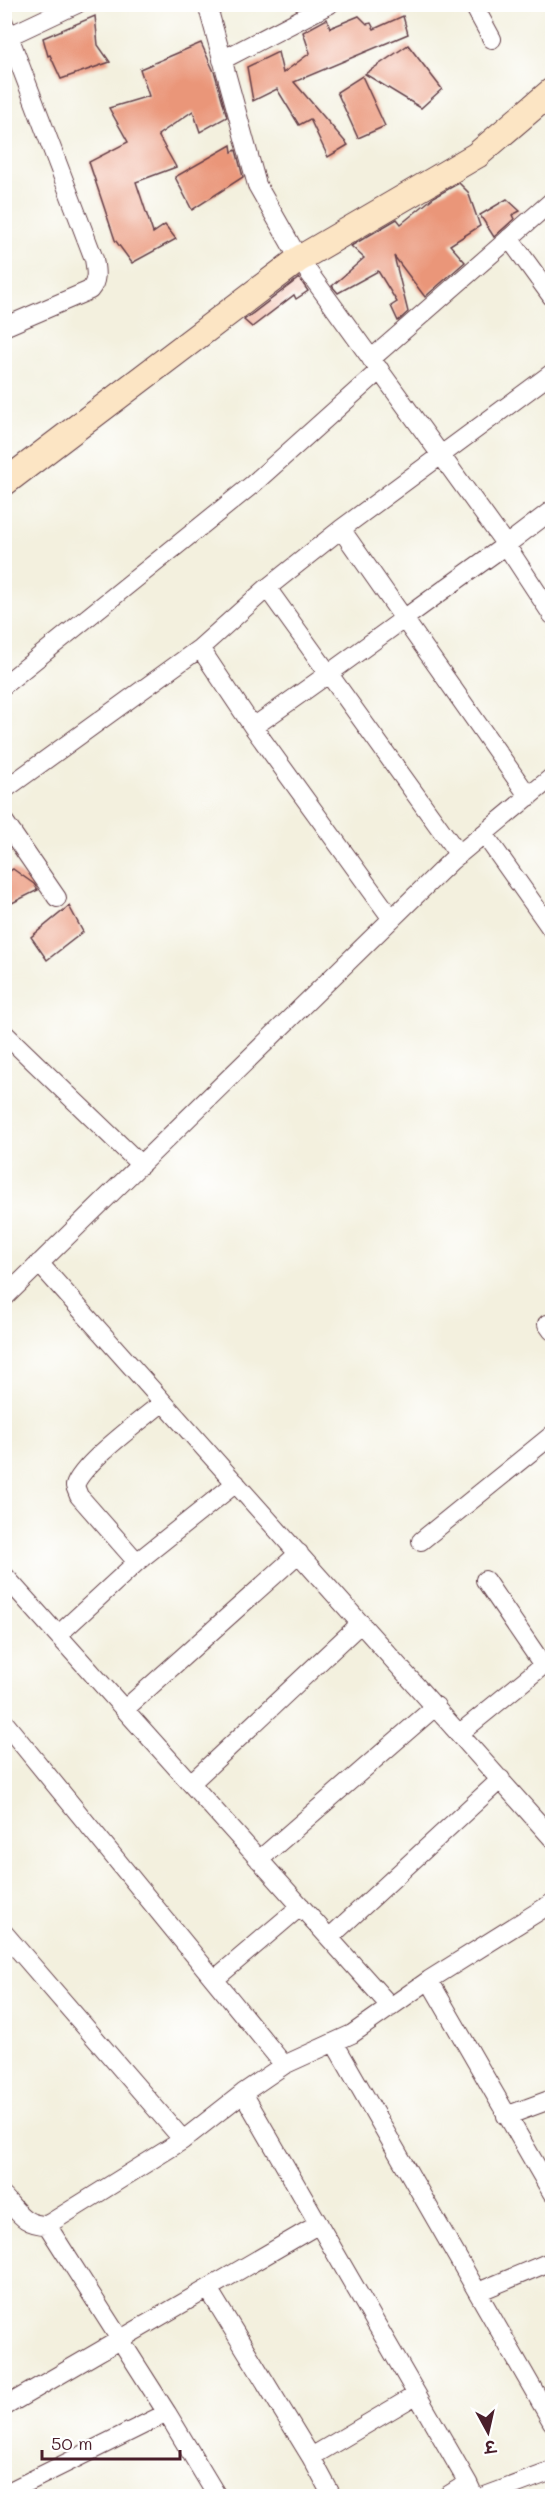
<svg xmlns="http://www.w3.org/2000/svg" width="557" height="2501" viewBox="0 0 557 2501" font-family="Mali,'Playpen Sans Deva',sans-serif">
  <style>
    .building { fill: #ea9679 }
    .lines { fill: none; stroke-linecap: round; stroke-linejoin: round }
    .street-casing { stroke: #633e46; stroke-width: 20 }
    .secondary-casing { stroke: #633e46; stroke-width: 28 }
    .street { stroke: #fff; stroke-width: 18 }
    .secondary { stroke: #fce5c4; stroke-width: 26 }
  </style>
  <rect width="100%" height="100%" fill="#fff"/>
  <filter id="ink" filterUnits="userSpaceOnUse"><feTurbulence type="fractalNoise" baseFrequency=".0167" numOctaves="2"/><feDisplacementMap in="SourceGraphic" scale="12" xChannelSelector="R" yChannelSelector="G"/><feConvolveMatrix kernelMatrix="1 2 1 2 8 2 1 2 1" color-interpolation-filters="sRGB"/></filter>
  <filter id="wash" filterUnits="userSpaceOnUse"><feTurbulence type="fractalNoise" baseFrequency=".008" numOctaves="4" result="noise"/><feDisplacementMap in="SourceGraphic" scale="24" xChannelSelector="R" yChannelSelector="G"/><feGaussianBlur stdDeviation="1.35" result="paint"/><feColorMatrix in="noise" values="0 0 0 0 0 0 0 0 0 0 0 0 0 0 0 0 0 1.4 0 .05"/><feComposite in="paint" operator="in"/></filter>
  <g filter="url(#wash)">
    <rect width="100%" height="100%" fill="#f3f0de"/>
    <g id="blocks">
      <path class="building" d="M95,16L98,45L110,62L61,79L50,55L48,56L43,38Z
        M359,16L367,24L371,23L374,29L403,16L408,34L294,82L348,145L328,157L310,119L299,125L277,89L253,101L247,67L278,52L283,73L310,53L303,32L327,19L330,28Z
        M201,43L215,74L227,117L200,132L193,111L158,135L176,167L136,182L153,233L165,225L176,239L132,263L115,240L89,162L128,142L109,108L149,96L140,69Z
        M408,45L442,89L421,108L365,74Z
        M362,76L385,126L358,138L337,92Z
        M231,145L232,152L236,150L243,177L192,210L175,177Z
        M459,183L468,192L480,226L450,245L465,262L425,297L394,256L408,312L398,321L391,306L397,302L378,271L338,293L332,286L364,258L351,246L397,219L401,224L434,197Z
        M507,199L520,211L512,215L514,219L494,237L480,215Z
        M299,278L308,291L296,299L294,295L252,327L244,320Z
        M13,869L34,884L38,890L4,907V875Z
        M69,906L83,932L47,960L31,937Z"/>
    </g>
  </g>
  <g filter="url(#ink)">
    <use href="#blocks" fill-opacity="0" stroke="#633e46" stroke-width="1.5"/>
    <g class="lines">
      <defs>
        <path id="street" d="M207,4L257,185L299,259L506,545L552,510
          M473,4L492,39
          M4,23L94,259C96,271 98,280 90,290L4,327
          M9,36L77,4
          M222,60L330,4
          M509,238L552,297
          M371,359L552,201
          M341,529L529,797
          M267,588L459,855
          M200,648L253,727L392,919
          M4,685L253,484L380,370
          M253,727C339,668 421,605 506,545L552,615
          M4,790L200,648L267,588L341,529L552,373
          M4,821L57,898
          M484,834L552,930
          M4,1033L141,1165
          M39,1263L552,1838
          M4,1298L451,861L552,777
          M547,1324L552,1331
          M421,1541L552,1435
          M137,1562L79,1496L75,1486C81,1464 143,1419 163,1402
          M4,1575L391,2007
          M485,1580L543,1665
          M58,1635L137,1562L236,1483
          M125,1709L299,1553
          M4,1722L284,2065
          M460,1733L552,1658
          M191,1783L361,1623
          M259,1860L436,1706
          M4,1933L183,2140
          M329,1938L501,1779
          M215,1979L301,1906
          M429,1980L552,2193
          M335,2044L552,2422
          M243,2093L468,2483L474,2496
          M506,2116L552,2099
          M4,2197C19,2213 24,2225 47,2225L167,2413L217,2496
          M47,2225L183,2140L243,2093L284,2065L352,2034L429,1980L552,1903
          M209,2290L311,2457L332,2496
          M478,2292L552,2261
          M4,2407L319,2224
          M311,2457L416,2395
          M4,2494L167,2413
          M447,2496L468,2483
          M485,2496L552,2471"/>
        <path id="secondary" d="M4,483L299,259L477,155L552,91"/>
      </defs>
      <use href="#street" class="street-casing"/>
      <use href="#secondary" class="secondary-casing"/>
      <use href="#street" class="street"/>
      <use href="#secondary" class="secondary"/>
    </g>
  </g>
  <rect width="557" height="2501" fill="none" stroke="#fff" stroke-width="24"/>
  <g transform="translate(488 2432) rotate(172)" stroke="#ffffff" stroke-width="4.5" paint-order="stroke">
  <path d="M0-4.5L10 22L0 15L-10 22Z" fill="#4a1f2b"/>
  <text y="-9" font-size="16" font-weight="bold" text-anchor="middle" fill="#4a1f2b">उ</text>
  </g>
  <path d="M42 2450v9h138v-9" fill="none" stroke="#4a1f2b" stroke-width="3"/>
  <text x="51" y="2450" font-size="18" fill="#4a1f2b" stroke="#ffffff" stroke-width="4.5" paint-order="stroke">50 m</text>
</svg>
